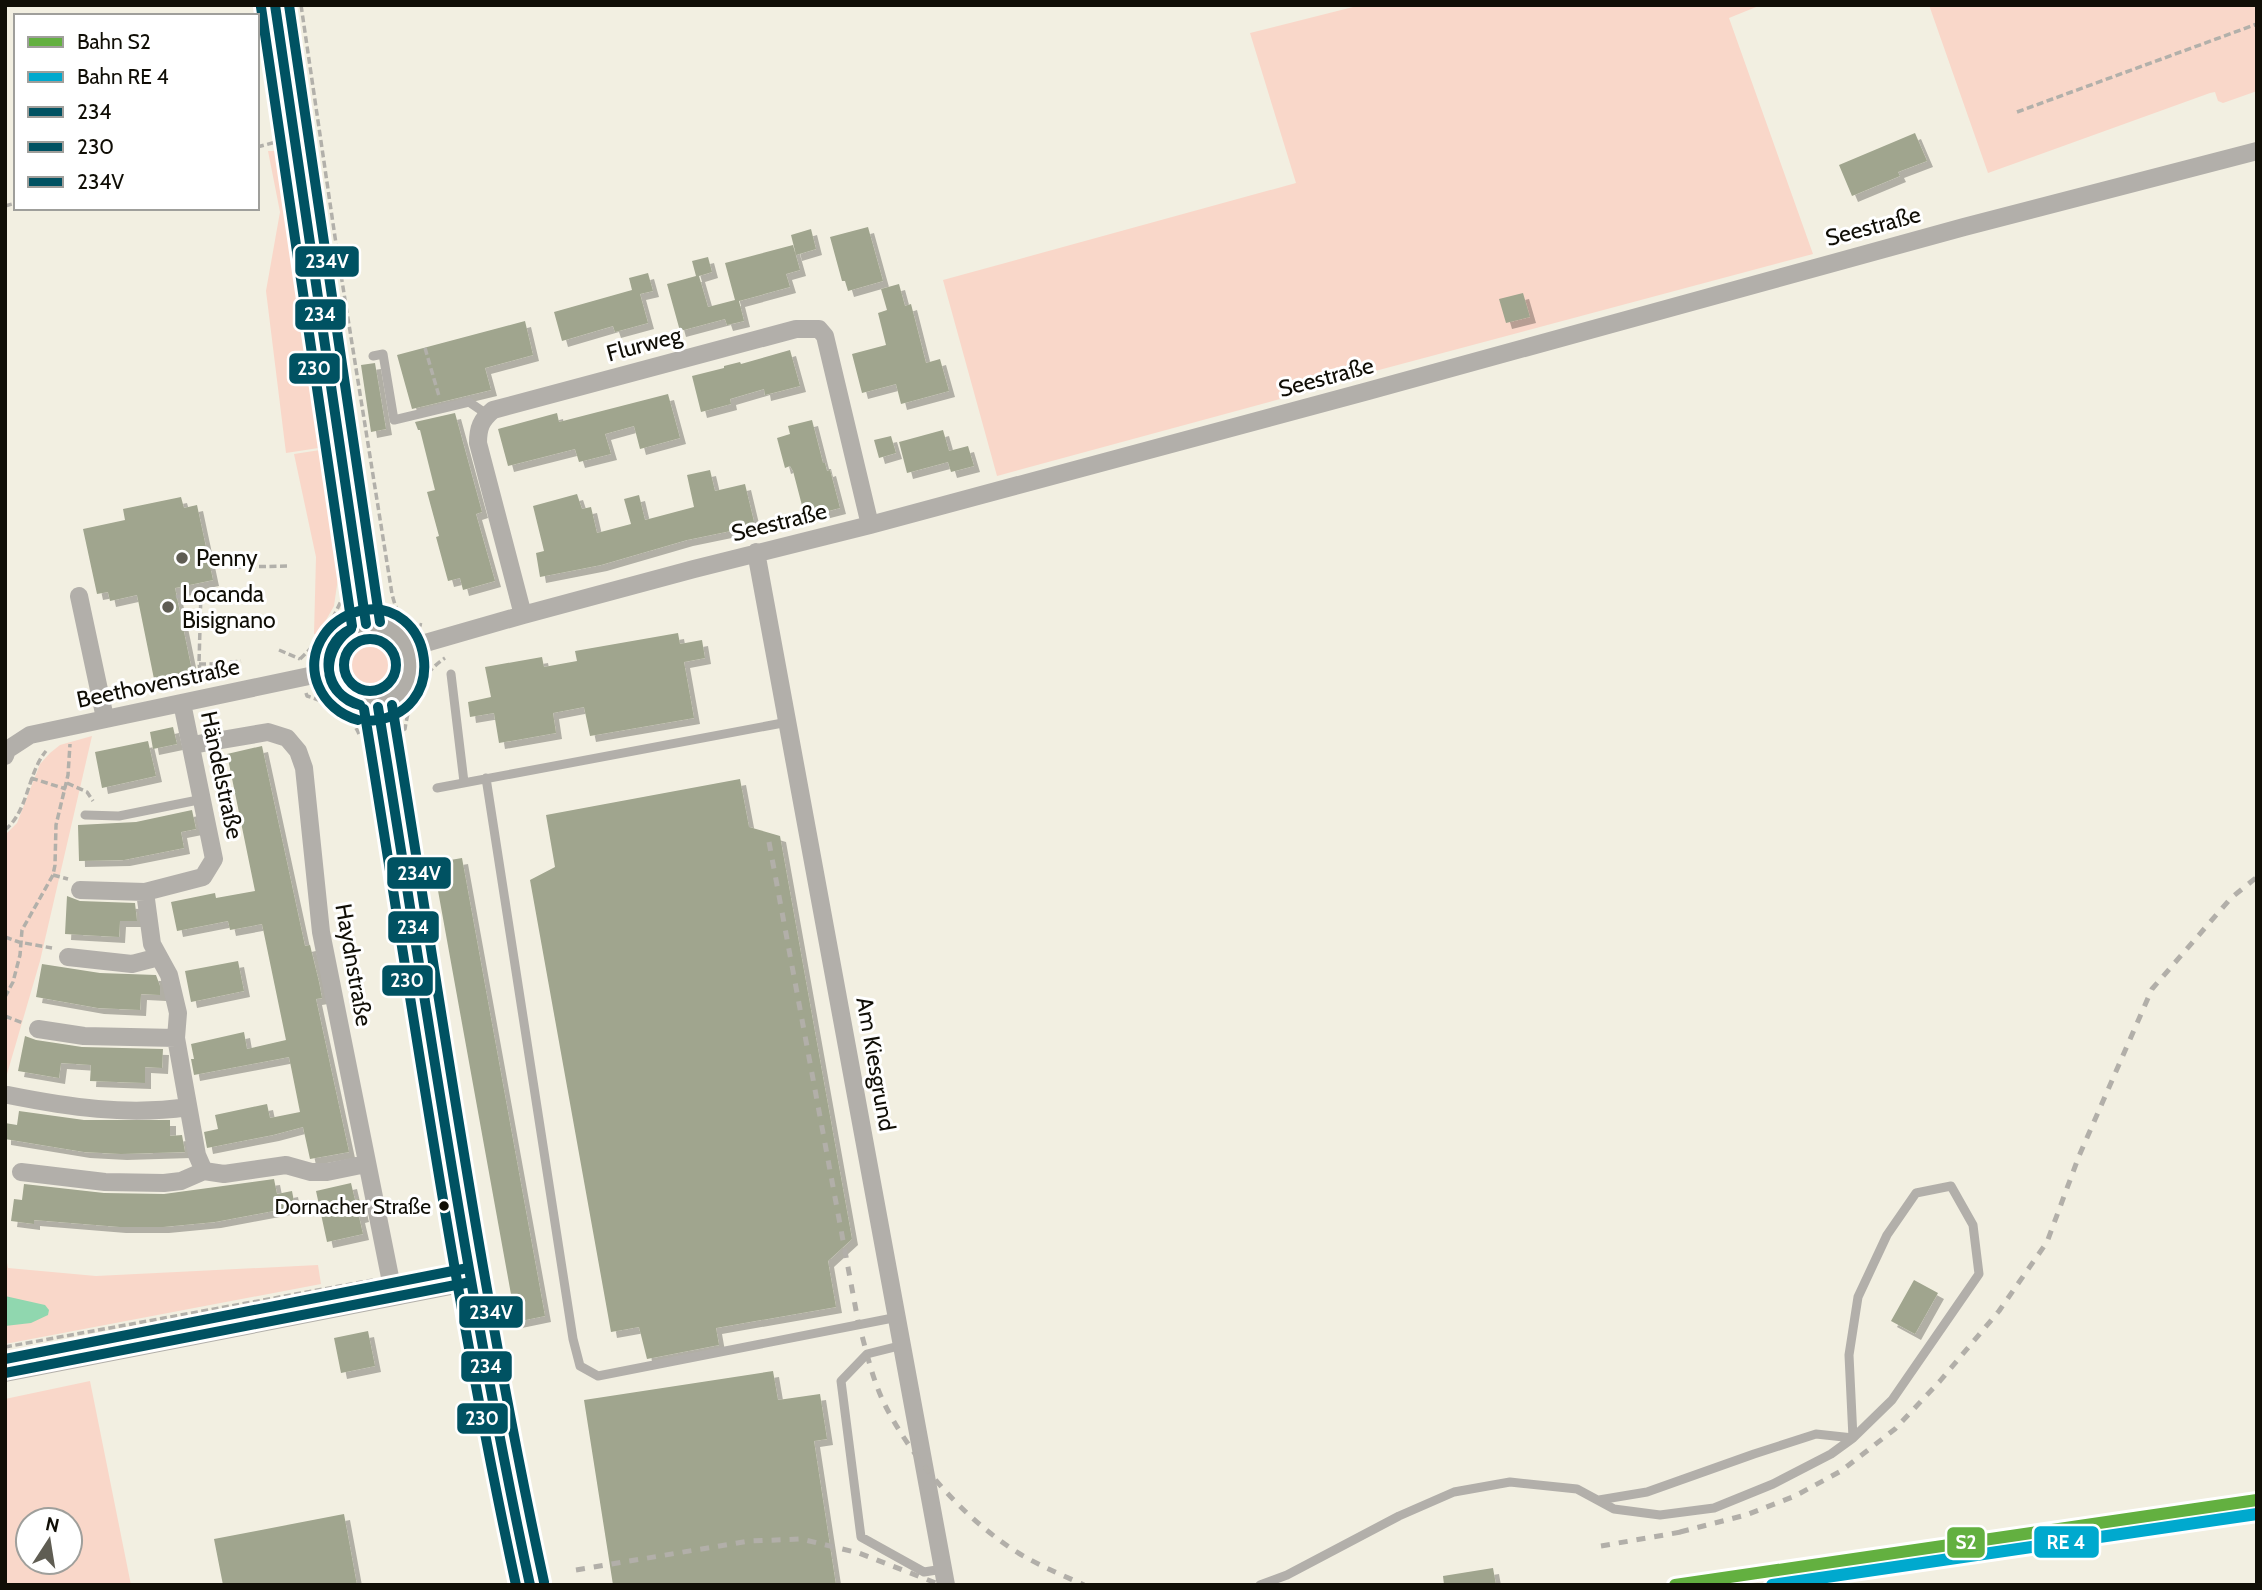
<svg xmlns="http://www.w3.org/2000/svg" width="2262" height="1590" viewBox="0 0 2262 1590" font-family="Cabin,sans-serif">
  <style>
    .green { fill: #f9d7c9; fill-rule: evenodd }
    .water { fill: #90d7af }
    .building { fill: #a0a58e; filter: url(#shadow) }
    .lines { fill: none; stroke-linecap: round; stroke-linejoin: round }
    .path { stroke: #b2b0aa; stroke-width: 3.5; stroke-dasharray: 7 3.5; stroke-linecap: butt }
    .service { stroke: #b2afaa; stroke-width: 9 }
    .minor { stroke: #b2afaa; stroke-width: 18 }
    .secondary { stroke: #b1aea8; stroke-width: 24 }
    .rail { stroke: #b2afa9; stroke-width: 5; stroke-dasharray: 9 9; stroke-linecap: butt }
    .bus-1-casing { stroke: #fff; stroke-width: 16 }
    .bus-2-casing { stroke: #fff; stroke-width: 16 }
    .bus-3-casing { stroke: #fff; stroke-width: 16 }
    .bus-1 { stroke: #005262; stroke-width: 10 }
    .bus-2 { stroke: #005262; stroke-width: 10 }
    .bus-3 { stroke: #005262; stroke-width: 10 }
    .rail-1-casing { stroke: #fff; stroke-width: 18 }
    .rail-2-casing { stroke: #fff; stroke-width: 18 }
    .rail-1 { stroke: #63b040; stroke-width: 12 }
    .rail-2 { stroke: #00a9ce; stroke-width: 12 }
    .poi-dot { fill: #5f5d53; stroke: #fff; stroke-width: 2.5 }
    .bus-dot { fill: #100e06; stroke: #fff; stroke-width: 2.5 }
    .labels { text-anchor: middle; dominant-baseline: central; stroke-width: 6; stroke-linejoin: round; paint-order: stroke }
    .bus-label { font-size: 21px; fill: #100e06; stroke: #fff; text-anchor: end }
    .street-label { font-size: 23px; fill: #100e06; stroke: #fff }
    .poi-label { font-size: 23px; fill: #100e06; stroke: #fff; text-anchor: start }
    .line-badge { stroke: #fff; stroke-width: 2.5 }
    .badge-label { font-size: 19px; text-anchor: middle; font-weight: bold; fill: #fff }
  </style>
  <defs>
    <filter id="shadow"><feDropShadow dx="6" dy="6" stdDeviation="0" flood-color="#0004"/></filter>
  </defs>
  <rect width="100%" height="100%" fill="#f2efe1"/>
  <path class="green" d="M1361,5H1761L1729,18L1813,254L1364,374L1357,361L1354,379L997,476L943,280L1296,183L1250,33Z
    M1929,5H2257V91L2223,103L2218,101L2215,92L2210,93L1988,173Z
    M268,151H277L285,160L325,447L286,453L266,291L280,212Z
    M320,450L338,578L334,606L318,634H314L316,557L294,454Z
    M339 665a29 29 0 1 1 58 0a29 29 0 1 1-58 0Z
    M92,736L40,961L5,1081V835L17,823L40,764L50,753L60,745Z
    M5,1252L8,1268L96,1276L318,1265L321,1284L5,1344Z
    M90,1381L131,1585H5V1399ZM28,1520H70V1562H28Z"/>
  <path class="water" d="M5,1296L45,1305L49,1310L48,1315L31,1323L5,1326Z"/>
  <path class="building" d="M1915,133L1927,161L1898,172L1900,176L1852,196L1839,165Z
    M868,227L883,281L848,291L845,281H842L830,237Z
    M811,229L816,249L796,255L791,235Z
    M793,245L800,270L786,274L790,287L739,301L744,321L727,325L725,319L680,331L667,284L696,276L692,261L708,257L712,272L699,276L708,307L735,300L725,263Z
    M648,273L653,291L640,294L648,323L615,332L613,326L562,341L554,312L632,290L629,278Z
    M899,284L905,306L911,304L926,363L940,359L949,391L901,404L896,384L862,393L852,354L886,345L878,313L887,310L881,289Z
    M1523,293L1530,317L1506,323L1499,299Z
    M525,321L533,355L485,368L491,390L412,409L397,355Z
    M790,350L800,386L765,395L764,389L730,399L731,404L701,412L692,376L724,368V366L740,362L741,364Z
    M375,363L386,429L371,432L361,365Z
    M668,394L680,438L640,449L634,426L605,434L611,454L579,462L575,449L508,466L498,429L557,413L559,422Z
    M455,413L482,512L476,514L495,581L463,590L460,578L448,581L436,537L439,536L427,492L435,490L420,430H418L415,422Z
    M812,420L823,463H825L827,471L830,470L840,508L805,517L793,471L790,466L785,468L777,438L790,434L788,426Z
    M943,430L949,451L968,446L974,466L951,472L948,462L907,473L899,442Z
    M891,436L896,453L879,458L874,440Z
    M710,470L715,491L745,484L755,526L687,540L601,565L540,577L536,553L544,551L533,506L577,494L582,509L591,507L597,533L631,524L624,499L639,495L645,520L694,507L687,475Z
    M181,497L184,508L197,505L213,580L175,588L192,671L154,679L137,595L110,601L108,592L97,594L83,529L125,520L123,509Z
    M678,633L680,644L702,640L705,658L684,662L694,718L590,736L584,707L553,713L556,733L499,743L494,713L470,717L468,702L491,697L485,667L542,657L544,667L577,661L575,651Z
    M173,727L177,744L153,749L150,732Z
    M148,741L156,776L102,788L95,752Z
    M262,746L305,946L310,945L319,982L322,998L316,999L349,1152L310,1159L303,1127L273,1135L207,1148L204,1132L218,1129L215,1115L267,1104L270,1118L300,1112L289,1057L194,1075L191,1059H194L191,1044L244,1032L247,1049L286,1040L262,924L230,930L228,921L177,931L171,902L215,893L216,898L255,891L227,754Z
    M740,779L749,827L780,836L852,1239L828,1261L836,1307L716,1328L719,1345L647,1359L639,1327L611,1332L530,880L555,867L546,815Z
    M192,810L196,829L181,832L184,848L124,860L79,861L78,825L136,822Z
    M462,858L545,1316L516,1322L433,863Z
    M67,896L80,901L135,903L137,921H120L119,937L65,934Z
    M238,961L244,991L191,1002L185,971Z
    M42,964L100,973L156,975L160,986V995L141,994L140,1010L98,1008L36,997Z
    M25,1036L36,1040L82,1047L163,1049L162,1068L145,1067V1083L90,1081L91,1065L61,1063L59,1078L18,1071Z
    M19,1111L84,1120H170V1136L182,1135L185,1152L121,1154L84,1152L5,1139V1123L17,1125Z
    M274,1179L277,1194L292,1191L295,1207L215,1222L163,1227H120L34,1220V1224L11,1221L14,1199L22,1200L24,1184L104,1193L164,1194Z
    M351,1183L355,1200L359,1199L363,1216L359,1217L363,1234L327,1242L316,1191Z
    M1914,1280L1938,1293L1915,1334L1891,1321Z
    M368,1331L375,1366L341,1373L334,1338Z
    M773,1371L778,1400L820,1394L827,1439L814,1441L836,1585H613L584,1400Z
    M344,1514L357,1585H223L214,1539Z
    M1493,1568L1496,1585H1444L1443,1576Z"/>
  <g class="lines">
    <path class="path" d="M301,5L335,237L392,594C397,614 401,621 422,625
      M2017,112L2257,24
      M257,147L276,142
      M5,206L16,203
      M425,348L439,396
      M238,567L289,566
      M201,591L199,664L202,680
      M176,597L201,591L238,589
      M279,650L300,659
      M300,659C322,638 329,627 341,601
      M199,664H215L241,661
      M306,693L307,696C327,702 350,713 359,734
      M403,730L405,729C409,701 421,674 445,658
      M31,778L66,789
      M67,783L87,792L93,801
      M5,830C29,810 27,774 46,751
      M53,875L68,879
      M5,937L19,942L52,948
      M5,997L13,982L20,955L22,930L53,875L55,865L56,825L68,775L70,744
      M5,1016L23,1023
      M5,1347L373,1280"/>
    <path class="service" d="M373,356L383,354L394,420L469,402L488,415
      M451,674L464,782
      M486,778L573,1339L580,1366L598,1376L898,1317
      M437,788L788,722
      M85,815L119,816L203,799
      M903,1345L867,1354L841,1381L861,1537L924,1572L943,1569
      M1599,1500L1647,1492L1754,1454L1816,1434L1853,1438
      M1260,1585L1287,1575L1399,1516L1454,1492L1510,1482L1577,1489L1614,1509L1660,1515L1714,1508L1773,1484L1831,1454L1853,1438L1892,1400L1979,1274L1973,1225L1951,1186L1916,1193L1887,1235L1858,1297L1849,1355L1853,1438"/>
    <path class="minor" d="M756,552L946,1585
      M79,596L105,718
      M523,615L478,443C478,428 481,420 493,410L796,329H819L825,336L870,525
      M408,648L523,615L694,569L870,525L1368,391L1964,227L2257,151
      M182,703L214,859L203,877L145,892L152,944L169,975L178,1013L176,1038L197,1155L204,1171L224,1174L286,1165L311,1172H327L366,1164
      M192,745L268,732L287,738L298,751L304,768L321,932L391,1282L400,1296
      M5,756L7,750L30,735L328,672
      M80,890L145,892
      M68,957L132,964L159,957
      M38,1029L84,1036L176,1038
      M8,1095C68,1107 127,1116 188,1107
      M21,1172L105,1182L164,1183L181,1181L204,1171
      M5,1373L471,1282"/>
    <path class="secondary" d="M275,5L366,624
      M328 666a42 42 0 1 1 84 0a42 42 0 1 1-84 0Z
      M378,707C427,1000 464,1295 530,1585"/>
    <path class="rail" d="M769,842L858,1321C866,1349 872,1380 886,1407C914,1461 961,1515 1012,1549C1035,1564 1060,1574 1084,1585
      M1680,1532L1746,1515L1795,1496L1841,1471L1895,1429L1940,1381L1999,1311L2047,1242L2079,1156L2152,989L2231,898L2257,877
      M1601,1546L1687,1531
      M576,1570L749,1541L801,1539L859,1553L941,1585"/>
    <defs>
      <path id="bus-1" d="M275,5L366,624
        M351,629C328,644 319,680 344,697C349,701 355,703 360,705
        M351,629C316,645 324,697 360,705
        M378,707C426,1000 467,1294 530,1585
        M5,1373L471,1282"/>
      <path id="bus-2" d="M261,7L352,626
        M364,709C412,1002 453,1295 516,1585
        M358,720C321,710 301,668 324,635C332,623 345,615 359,611C433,594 455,717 367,721"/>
      <path id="bus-3" d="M289,5L380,622
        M344 665a26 26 0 1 1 52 0a26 26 0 1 1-52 0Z
        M392,705C440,998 481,1292 544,1582
        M5,1359L468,1268"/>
    </defs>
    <use href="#bus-1" class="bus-1-casing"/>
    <use href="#bus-2" class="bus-2-casing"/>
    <use href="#bus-3" class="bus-3-casing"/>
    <use href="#bus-1" class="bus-1"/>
    <use href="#bus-2" class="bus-2"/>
    <use href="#bus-3" class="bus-3"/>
    <defs>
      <path id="rail-1" d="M1675,1585L2257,1500"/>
      <path id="rail-2" d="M1772,1585L2257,1514"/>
    </defs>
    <use href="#rail-1" class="rail-1-casing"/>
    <use href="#rail-2" class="rail-2-casing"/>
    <use href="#rail-1" class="rail-1"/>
    <use href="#rail-2" class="rail-2"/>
  </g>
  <g class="poi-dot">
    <circle cx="182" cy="558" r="7"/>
    <circle cx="168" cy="607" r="7"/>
  </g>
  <circle class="bus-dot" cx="444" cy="1206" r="6"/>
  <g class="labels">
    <g class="bus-label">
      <text x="431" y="1206">Dornacher Straße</text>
    </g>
    <g class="street-label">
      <text transform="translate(1873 226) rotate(-15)">Seestraße</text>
      <text transform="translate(644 344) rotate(-15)">Flurweg</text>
      <text transform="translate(1326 377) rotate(-15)">Seestraße</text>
      <text transform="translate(779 522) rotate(-14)">Seestraße</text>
      <text transform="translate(158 683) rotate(-12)">Beethovenstraße</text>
      <text transform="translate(222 775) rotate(78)">Händelstraße</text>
      <text transform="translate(354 965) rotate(80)">Haydnstraße</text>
      <text transform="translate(876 1064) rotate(80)">Am Kiesgrund</text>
    </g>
    <g class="poi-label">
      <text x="196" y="558">Penny</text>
      <text x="182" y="594">Locanda<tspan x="182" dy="26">Bisignano</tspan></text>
    </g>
  </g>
  <g class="line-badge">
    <rect x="294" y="245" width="66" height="33" rx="7" fill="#005262"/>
    <rect x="294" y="298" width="53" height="33" rx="7" fill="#005262"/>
    <rect x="288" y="352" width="53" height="33" rx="7" fill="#005262"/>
    <rect x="386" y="856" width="66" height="34" rx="7" fill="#005262"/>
    <rect x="387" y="910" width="53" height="34" rx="7" fill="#005262"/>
    <rect x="381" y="964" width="53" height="33" rx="7" fill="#005262"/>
    <rect x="458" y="1295" width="66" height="34" rx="7" fill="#005262"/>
    <rect x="460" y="1350" width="53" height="33" rx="7" fill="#005262"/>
    <rect x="456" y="1402" width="53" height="33" rx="7" fill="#005262"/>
    <rect x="2033" y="1525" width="67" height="34" rx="7" fill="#00a9ce"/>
    <rect x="1946" y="1526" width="40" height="33" rx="7" fill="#63b040"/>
  </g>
  <g class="badge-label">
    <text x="327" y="268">234V</text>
    <text x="320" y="321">234</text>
    <text x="314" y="375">230</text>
    <text x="419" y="880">234V</text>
    <text x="413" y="934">234</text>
    <text x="407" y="987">230</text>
    <text x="491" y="1319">234V</text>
    <text x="486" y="1373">234</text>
    <text x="482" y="1425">230</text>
    <text x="2066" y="1549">RE 4</text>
    <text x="1966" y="1549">S2</text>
  </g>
  <rect width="2262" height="1590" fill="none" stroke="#100e06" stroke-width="14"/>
  <rect x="14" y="14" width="245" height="196" fill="#ffffff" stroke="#9f9f9b" stroke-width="2"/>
  <rect x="28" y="37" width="35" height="10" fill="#63b040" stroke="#9f9f9b" stroke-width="2"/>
  <text x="77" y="49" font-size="21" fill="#100e06">Bahn S2</text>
  <rect x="28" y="72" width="35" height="10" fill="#00a9ce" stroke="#9f9f9b" stroke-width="2"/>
  <text x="77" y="84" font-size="21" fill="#100e06">Bahn RE 4</text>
  <rect x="28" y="107" width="35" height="10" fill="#005262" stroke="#9f9f9b" stroke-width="2"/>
  <text x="77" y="119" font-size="21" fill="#100e06">234</text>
  <rect x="28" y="142" width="35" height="10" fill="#005262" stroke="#9f9f9b" stroke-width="2"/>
  <text x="77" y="154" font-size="21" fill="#100e06">230</text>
  <rect x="28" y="177" width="35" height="10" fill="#005262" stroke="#9f9f9b" stroke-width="2"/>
  <text x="77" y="189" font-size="21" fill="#100e06">234V</text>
  <g transform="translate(49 1541) rotate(12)"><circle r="33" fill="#ffffff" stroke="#9f9f9b" stroke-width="2"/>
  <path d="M0-5L12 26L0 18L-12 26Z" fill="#5f5d53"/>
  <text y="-10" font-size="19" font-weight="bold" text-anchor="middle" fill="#100e06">N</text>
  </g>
</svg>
